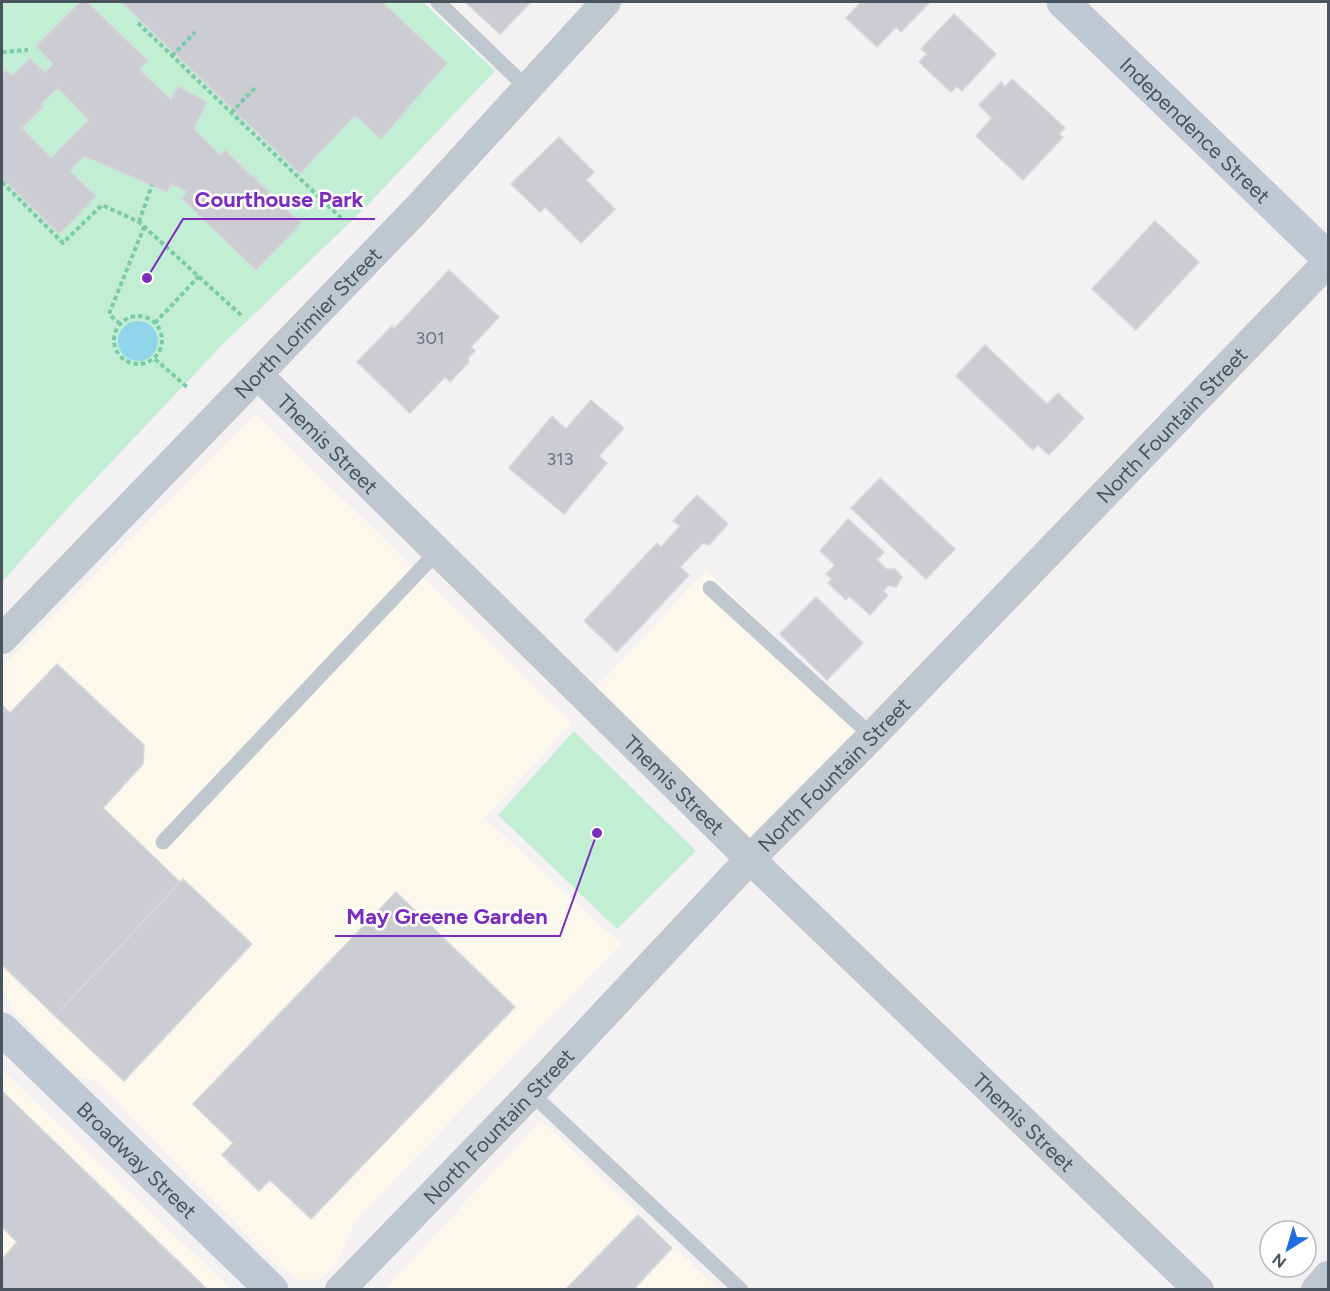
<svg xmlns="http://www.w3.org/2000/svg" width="1330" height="1291" viewBox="0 0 1330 1291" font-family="Figtree,sans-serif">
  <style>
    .commercial { fill: #fcf8ec }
    .green { fill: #c2eed4 }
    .water { fill: #90d5ea }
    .building { fill: #cbcdd3; stroke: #d5d7dc; stroke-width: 1.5; fill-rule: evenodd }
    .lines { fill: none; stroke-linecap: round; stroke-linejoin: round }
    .path { stroke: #7bcba6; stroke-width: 4; stroke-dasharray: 4.5 3; stroke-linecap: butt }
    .lane { stroke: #bfc8cf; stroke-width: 15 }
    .street { stroke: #bfc8cf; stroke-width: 30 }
    .secondary { stroke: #bfc9d4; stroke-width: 33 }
    .labels { text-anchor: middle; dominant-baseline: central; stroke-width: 5; stroke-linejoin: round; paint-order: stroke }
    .number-label { font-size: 18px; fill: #6a727b }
    .street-label { font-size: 21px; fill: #49545e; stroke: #fff }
    .leader { fill: none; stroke: #7b2cbf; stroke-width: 2 }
    .callout-dot { fill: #7b2cbf; stroke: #fff; stroke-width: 2 }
    .callout-label { font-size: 22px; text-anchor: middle; font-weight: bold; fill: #7b2cbf; stroke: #fff; stroke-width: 5; stroke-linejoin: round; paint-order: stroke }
  </style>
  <rect width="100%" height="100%" fill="#f3f1f1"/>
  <path class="commercial" d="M256,414L572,723L485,818L621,944L356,1220L335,1266L321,1279L300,1280L274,1263L96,1081L76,1076L13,1011L5,991L2,987V666Z
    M706,570L869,727L750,850L591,693Z
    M2,1070L231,1289H2Z
    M541,1120L718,1289L384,1290Z"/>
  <path class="green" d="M2,2H423L495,71L360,213L223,344L64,512L2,582Z
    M574,731L696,851L617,929L498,815Z"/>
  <path class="water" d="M118 341a20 20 0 1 1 40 0a20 20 0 1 1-40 0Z"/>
  <path class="building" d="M80,2H87L148,61L139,69L171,100L178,86L207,102L194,129L220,155L225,150L301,223L256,270L182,199L187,192L172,184L167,192L84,156L70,171L96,196L59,234L2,178V75L6,70L12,76L30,58L45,73L53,64L36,46ZM58,88L89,120L51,158L22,128L43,107L41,104Z
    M121,2H382L447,63L381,139L355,115L300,174Z
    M465,2H531L500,34Z
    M861,2H930L901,32L896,27L877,47L846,18Z
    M954,14L996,54L962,91L957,86L951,92L919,62L927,54L921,49Z
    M1012,79L1065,128L1059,134L1063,137L1023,180L976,136L992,118L979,105L1001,82L1005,87Z
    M559,137L594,172L586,180L615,209L581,243L545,207L540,212L511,184Z
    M1155,221L1199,262L1136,330L1092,289Z
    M449,270L499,317L471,347L475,351L468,358L469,362L450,382L445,377L410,413L357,362L392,326L394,329Z
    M985,345L1047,404L1058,393L1084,418L1049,455L1038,445L1033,450L956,376Z
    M591,400L624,428L599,456L607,463L564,514L509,468L552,416L566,429Z
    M880,478L955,549L926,579L851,508Z
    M697,495L728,524L709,545L703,543L680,567L689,575L617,652L584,621L657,543L661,547L680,526L673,521Z
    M848,519L884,552L877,560L887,569H895L902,577L896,587L889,585L883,591L888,595L870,615L849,596L846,600L828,583L832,579L826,574L835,565L820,551Z
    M816,597L863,643L827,680L780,634Z
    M57,664L144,745L143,764L103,808L180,882L55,1016L2,965V708L3,706L10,713Z
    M183,879L252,944L124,1081L55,1016Z
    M396,892L515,1007L311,1219L270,1180L259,1191L222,1155L233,1143L193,1104Z
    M2,1091L208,1290H2V1259L17,1242L2,1227Z
    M638,1215L672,1248L633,1290H565Z"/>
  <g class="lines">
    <path class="path" d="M138,23L341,218
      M2,52L28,50
      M172,56L195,32
      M231,113L255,88
      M2,182L63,243L102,205L139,222L243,317
      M139,222L152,185
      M114 340a24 24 0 1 1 48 0a24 24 0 1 1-48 0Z
      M155,323L199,276
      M120,324L109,314L144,227
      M155,359L188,388"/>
    <path class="lane" d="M438,2L527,88
      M710,588L872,736
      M163,842L437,552
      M531,1093L741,1290"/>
    <g class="street">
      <path id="s1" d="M258,375L750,859L1199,1290"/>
      <path id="s2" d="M2,639L416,210L606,2"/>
      <path id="s3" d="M340,1290L528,1096L750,859L872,736L1328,262"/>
      <path d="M1316,1290L1328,1276"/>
    </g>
    <g class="secondary">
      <path id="s4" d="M1063,2L1328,258"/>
      <path id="s5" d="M2,1029L272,1290"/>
    </g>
  </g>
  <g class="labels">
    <g class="number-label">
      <text x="430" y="338">301</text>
      <text x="560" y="459">313</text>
    </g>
    <g class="street-label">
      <text stroke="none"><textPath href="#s4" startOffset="184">Independence Street</textPath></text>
      <text stroke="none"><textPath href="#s2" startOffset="440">North Lorimier Street</textPath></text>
      <text stroke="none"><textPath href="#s3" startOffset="1200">North Fountain Street</textPath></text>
      <text stroke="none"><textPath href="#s1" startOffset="98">Themis Street</textPath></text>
      <text stroke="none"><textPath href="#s3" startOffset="714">North Fountain Street</textPath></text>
      <text stroke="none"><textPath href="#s1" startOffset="584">Themis Street</textPath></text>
      <text stroke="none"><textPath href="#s1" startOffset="1070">Themis Street</textPath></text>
      <text stroke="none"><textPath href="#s3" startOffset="228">North Fountain Street</textPath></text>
      <text stroke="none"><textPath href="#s5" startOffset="188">Broadway Street</textPath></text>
    </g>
  </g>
  <path class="leader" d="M147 278L183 219H375M597 833L560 936H335"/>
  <g class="callout-dot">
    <circle cx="147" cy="278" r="6"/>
    <circle cx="597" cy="833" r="6"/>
  </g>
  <g class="callout-label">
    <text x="279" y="207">Courthouse Park</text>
    <text x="447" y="924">May Greene Garden</text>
  </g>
  <rect width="1330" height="1291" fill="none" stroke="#49545e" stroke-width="6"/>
  <g transform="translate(1288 1249) rotate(217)"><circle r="28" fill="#ffffff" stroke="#b6bbbf" stroke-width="1.5"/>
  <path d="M0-4.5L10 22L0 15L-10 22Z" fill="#1f6edf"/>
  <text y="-9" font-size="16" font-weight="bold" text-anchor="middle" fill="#49545e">N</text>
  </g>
</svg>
